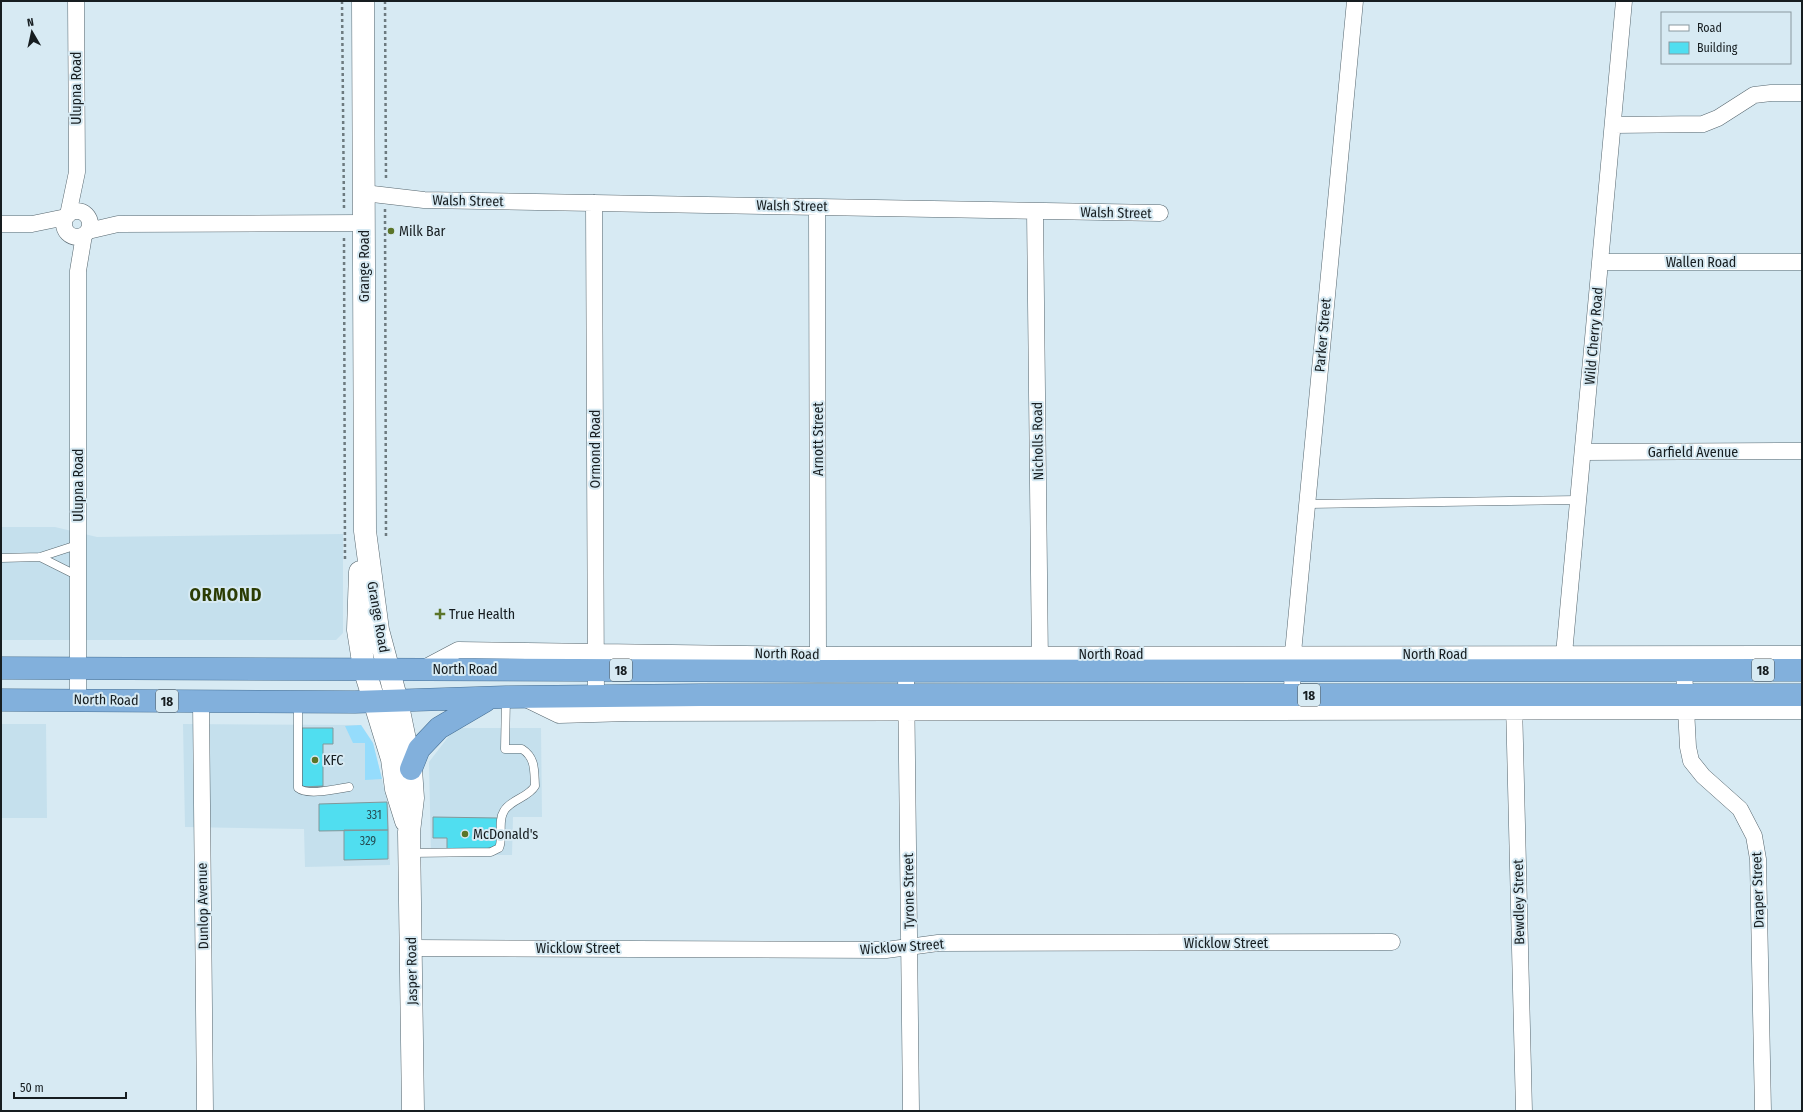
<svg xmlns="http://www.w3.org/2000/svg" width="1803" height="1112" viewBox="0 0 1803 1112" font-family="'Fira Sans Condensed',sans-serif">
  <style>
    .built { fill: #c5e0ed }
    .green { fill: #95dcfc }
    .building { fill: #50def0; stroke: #83979a }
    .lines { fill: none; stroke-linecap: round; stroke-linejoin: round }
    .service-casing { stroke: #56666e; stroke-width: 9 }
    .minor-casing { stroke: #56666e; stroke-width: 17 }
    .secondary-casing { stroke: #56666e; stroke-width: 23 }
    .trunk-casing { stroke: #477094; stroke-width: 23 }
    .path { stroke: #6d7a7f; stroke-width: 2.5; stroke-dasharray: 3 3; stroke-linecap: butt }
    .service { stroke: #fff; stroke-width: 8 }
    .minor { stroke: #fff; stroke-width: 16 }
    .secondary { stroke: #fff; stroke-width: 22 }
    .trunk { stroke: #82b0dc; stroke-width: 22 }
    .poi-dot { fill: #5b7528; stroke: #d7eaf3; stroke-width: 1.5 }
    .labels { text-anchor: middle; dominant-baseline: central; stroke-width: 4; stroke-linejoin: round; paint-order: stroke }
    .number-label { font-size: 12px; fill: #244d54 }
    .shield { fill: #d7eaf3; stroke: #505a5f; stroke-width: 1 }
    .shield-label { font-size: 13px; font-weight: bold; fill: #161d20 }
    .street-label { font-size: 14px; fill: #161d20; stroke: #d7eaf3 }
    .poi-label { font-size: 14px; fill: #161d20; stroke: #d7eaf3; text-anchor: start }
    .district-label { font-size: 18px; font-weight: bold; letter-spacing: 1px; fill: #2b3c04; stroke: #d7eaf3 }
  </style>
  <rect width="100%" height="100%" fill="#d7eaf3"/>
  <path class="built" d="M1,527H55L97,537L343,534V633L336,640H1Z
    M1,724H46L47,818H1Z
    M183,724L361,725L373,743L389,809L390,865L305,867L304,829L185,827Z
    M455,728H541L542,817H513L512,855H431L429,762Z"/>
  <path class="green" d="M361,725L373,743L382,779L365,780V743H353L345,726Z"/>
  <path class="building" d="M302,728H333V744H323V786L302,787Z
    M387,802L388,830L319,831V804Z
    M433,817L498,818V846L485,849H447V838H433Z
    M344,830H388V859L344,860Z"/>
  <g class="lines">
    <defs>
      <path id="service" d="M1308,504L1578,500
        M40,557L78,576
        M1,558L40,557L77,545
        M298,702V788C308,796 336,789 349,787
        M410,853L491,852L499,848C504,837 497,822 504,811C511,799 528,798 535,786C534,771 536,758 522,749H505L506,697"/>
      <path id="minor" d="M1614,125L1703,124L1718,118L1754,95L1771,93H1802
        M364,193L424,200L1160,213
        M594,203L596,696
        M817,207L818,665
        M1035,211L1040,664
        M64 224a13 13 0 1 1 26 0a13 13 0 1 1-26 0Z
        M68,215L77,172L76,1
        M1,224H32L66,217
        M88,231L118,224L364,223
        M1601,262H1802
        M1583,452L1802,451
        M1563,665L1624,1
        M424,668L458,650L818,655L1802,654
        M1684,670L1688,747L1691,761L1703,776L1740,809L1754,836L1758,859L1763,1111
        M906,671L911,1111
        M1292,695L1293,653L1355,1
        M524,698L559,715L629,713L1802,711
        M78,700V271L84,235
        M201,702L205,1111
        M1514,703L1524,1111
        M412,948L886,950L938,943L1392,942"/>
      <path id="secondary" d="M363,1L365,531L378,630L397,701L411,769L413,798L409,832L413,1111
        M360,572L358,630L364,668L392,759L396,789L406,821"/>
      <path id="trunk" d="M1,668L818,671L1802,670
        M1,700L355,702L506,697L701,695H1802
        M411,769L419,749L439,728L485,701"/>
    </defs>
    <use href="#service" class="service-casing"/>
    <use href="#minor" class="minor-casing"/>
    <use href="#secondary" class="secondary-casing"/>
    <use href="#trunk" class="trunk-casing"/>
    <path class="path" d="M342,1L344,209
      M385,1L386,180
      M385,209L386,536
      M344,238L345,561"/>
    <use href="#service" class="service"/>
    <use href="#minor" class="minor"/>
    <use href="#secondary" class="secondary"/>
    <use href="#trunk" class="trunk"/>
  </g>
  <g class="poi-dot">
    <circle cx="391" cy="231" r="4"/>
    <path d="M438 608h4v4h4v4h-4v4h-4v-4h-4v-4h4z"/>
    <circle cx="315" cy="760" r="4"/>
    <circle cx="465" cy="834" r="4"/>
  </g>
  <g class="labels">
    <g class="number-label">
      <text x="374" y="815">331</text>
      <text x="368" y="841">329</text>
    </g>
    <g class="shield">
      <rect x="610" y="659" width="22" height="22" rx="3"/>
      <rect x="1752" y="659" width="22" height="22" rx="3"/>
      <rect x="1298" y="684" width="22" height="22" rx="3"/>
      <rect x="156" y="690" width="22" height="22" rx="3"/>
    </g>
    <g class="shield-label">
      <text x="621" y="670">18</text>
      <text x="1763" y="670">18</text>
      <text x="1309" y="695">18</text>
      <text x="167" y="701">18</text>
    </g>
    <g class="street-label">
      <text transform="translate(76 88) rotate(-90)">Ulupna Road</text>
      <text transform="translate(468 201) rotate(1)">Walsh Street</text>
      <text transform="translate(792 206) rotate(1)">Walsh Street</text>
      <text transform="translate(1116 213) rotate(1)">Walsh Street</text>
      <text x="1701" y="262">Wallen Road</text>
      <text transform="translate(364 266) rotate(-90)">Grange Road</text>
      <text transform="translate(1323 335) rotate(-85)">Parker Street</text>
      <text transform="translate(1594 336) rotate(-85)">Wild Cherry Road</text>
      <text transform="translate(818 439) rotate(-90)">Arnott Street</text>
      <text transform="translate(1038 441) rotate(-91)">Nicholls Road</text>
      <text transform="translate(595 449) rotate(-90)">Ormond Road</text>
      <text x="1693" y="452">Garfield Avenue</text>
      <text transform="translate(78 485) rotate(-90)">Ulupna Road</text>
      <text transform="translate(378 617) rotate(80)">Grange Road</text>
      <text transform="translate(787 654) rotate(1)">North Road</text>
      <text x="1111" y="654">North Road</text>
      <text x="1435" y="654">North Road</text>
      <text x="465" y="669">North Road</text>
      <text transform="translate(106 700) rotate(1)">North Road</text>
      <text transform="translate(1758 890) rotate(-92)">Draper Street</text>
      <text transform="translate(909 891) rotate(-91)">Tyrone Street</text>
      <text transform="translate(1519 902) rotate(-91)">Bewdley Street</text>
      <text transform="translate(203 906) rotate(-91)">Dunlop Avenue</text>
      <text x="1226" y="943">Wicklow Street</text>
      <text transform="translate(902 947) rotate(-4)">Wicklow Street</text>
      <text x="578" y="948">Wicklow Street</text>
      <text transform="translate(412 971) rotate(-91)">Jasper Road</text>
    </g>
    <g class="poi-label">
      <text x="399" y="231">Milk Bar</text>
      <text x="449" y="614">True Health</text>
      <text x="323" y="760">KFC</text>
      <text x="473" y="834">McDonald's</text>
    </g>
    <g class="district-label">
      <text x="226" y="595">ORMOND</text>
    </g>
  </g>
  <rect width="1803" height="1112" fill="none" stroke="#161d20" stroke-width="4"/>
  <rect x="1661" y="12" width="130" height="52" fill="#d7eaf3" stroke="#8a989f"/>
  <rect x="1669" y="25" width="20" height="6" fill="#ffffff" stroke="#8a989f"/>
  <text x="1697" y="32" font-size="12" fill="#161d20">Road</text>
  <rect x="1669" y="42" width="20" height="12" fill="#50def0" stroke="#8a989f"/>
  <text x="1697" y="52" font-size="12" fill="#161d20">Building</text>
  <g transform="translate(32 32) rotate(351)" stroke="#d7eaf3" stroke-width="3" paint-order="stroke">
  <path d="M0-3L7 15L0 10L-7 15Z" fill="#161d20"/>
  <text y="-6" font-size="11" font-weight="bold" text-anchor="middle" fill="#161d20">N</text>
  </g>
  <path d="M14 1092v6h112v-6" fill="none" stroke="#161d20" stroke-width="2"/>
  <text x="20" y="1092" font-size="12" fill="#161d20" stroke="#d7eaf3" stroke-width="3" paint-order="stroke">50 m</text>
</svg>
